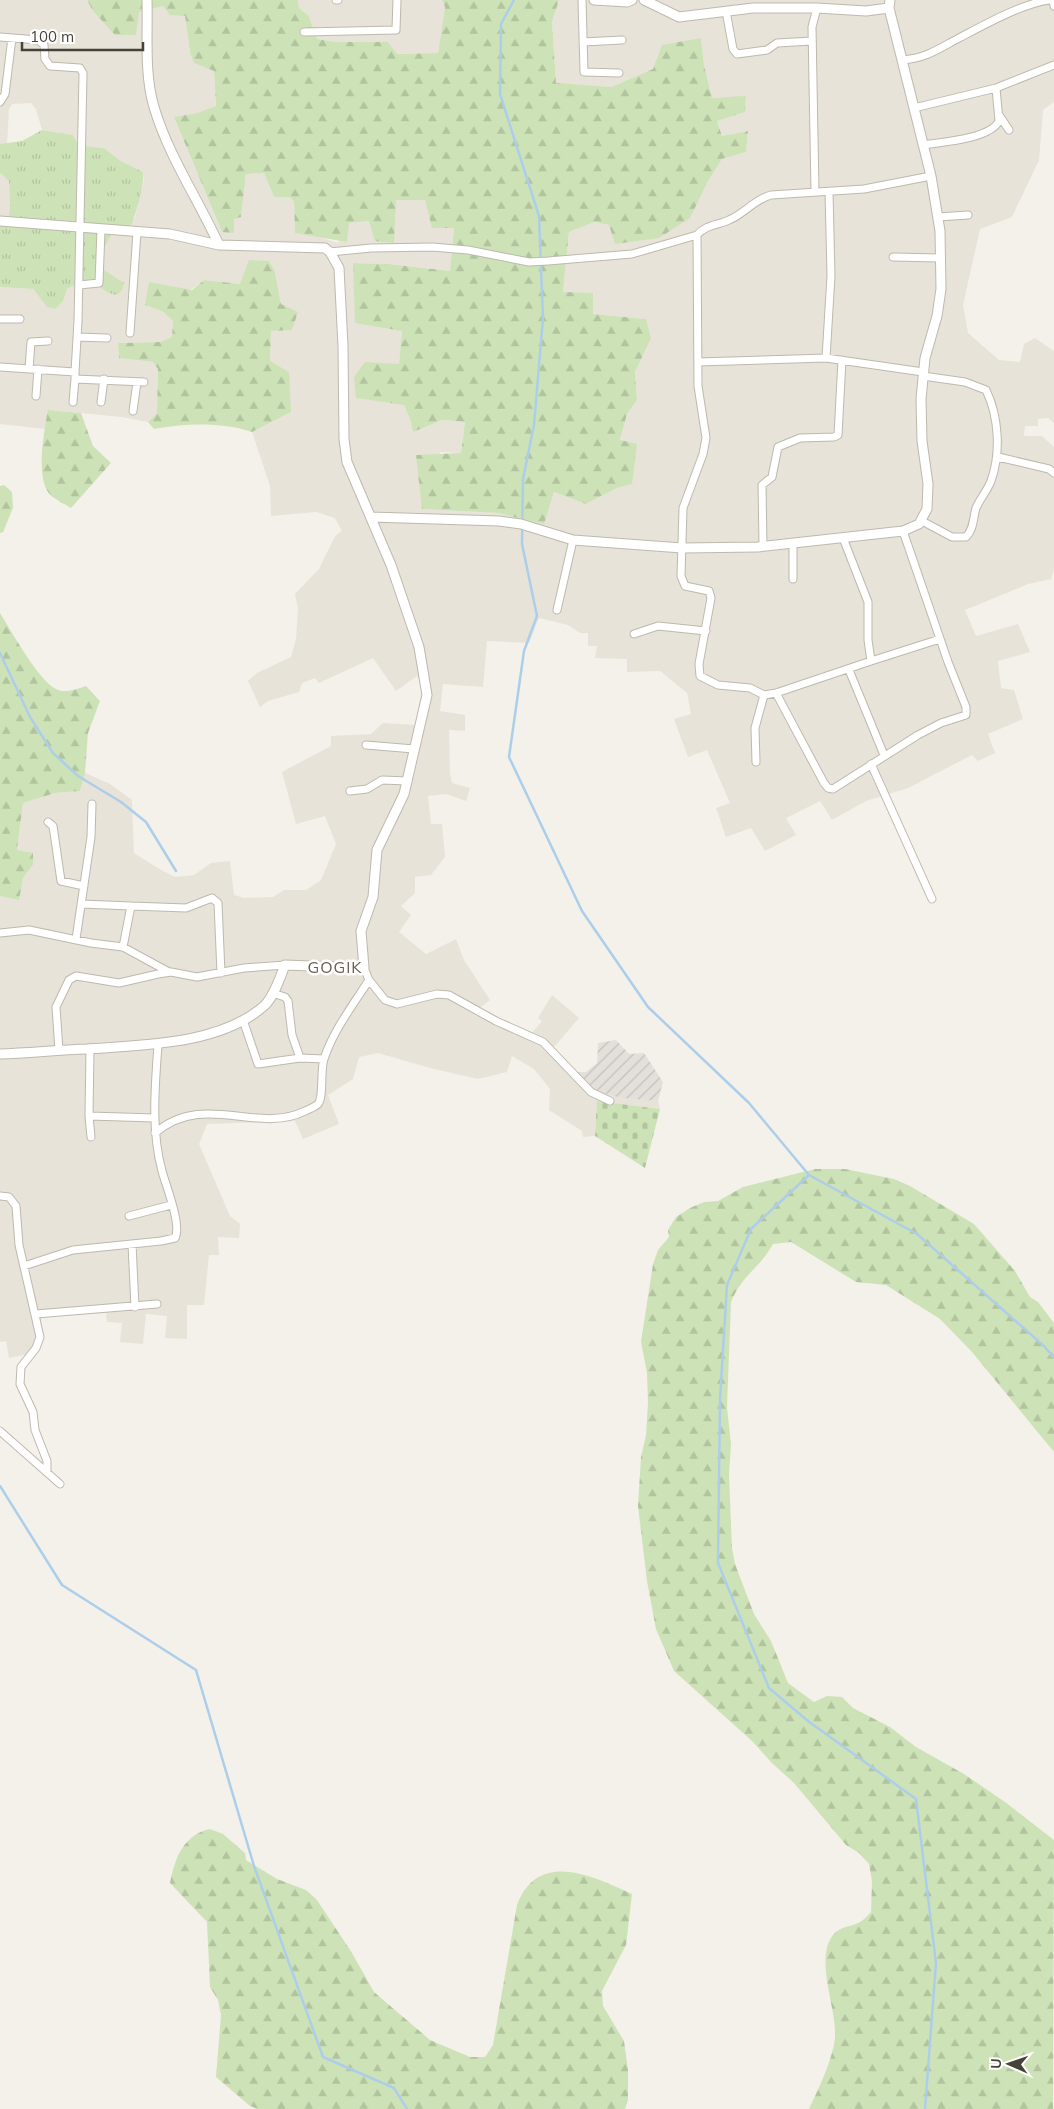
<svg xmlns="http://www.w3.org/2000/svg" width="1054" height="2109" viewBox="0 0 1054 2109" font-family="Mulish,sans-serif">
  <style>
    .residential { fill: #e7e3d9 }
    .industrial { fill: url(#industrial-furrows) }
    .grass { fill: url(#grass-tufts) }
    .forest { fill: url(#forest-firs) }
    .cemetery { fill: url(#cemetery-stones) }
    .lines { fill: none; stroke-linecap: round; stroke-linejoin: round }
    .stream { stroke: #adceea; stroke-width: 2.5 }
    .minor-casing { stroke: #beb9ae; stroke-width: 9 }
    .tertiary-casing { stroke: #beb9ae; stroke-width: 11 }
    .minor { stroke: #fff; stroke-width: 7 }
    .tertiary { stroke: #fff; stroke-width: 9 }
    .labels { text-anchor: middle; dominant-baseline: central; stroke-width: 5; stroke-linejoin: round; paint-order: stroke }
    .quarter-label { font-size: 16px; letter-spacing: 1px; fill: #696051; stroke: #fff }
  </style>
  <defs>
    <pattern id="industrial-furrows" width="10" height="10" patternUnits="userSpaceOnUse" patternTransform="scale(1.25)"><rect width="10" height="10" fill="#e3e0db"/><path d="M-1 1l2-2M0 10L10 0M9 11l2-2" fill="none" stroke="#c4c1bd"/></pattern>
    <pattern id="grass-tufts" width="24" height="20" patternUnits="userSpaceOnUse" patternTransform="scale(1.25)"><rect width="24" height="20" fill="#cde3b7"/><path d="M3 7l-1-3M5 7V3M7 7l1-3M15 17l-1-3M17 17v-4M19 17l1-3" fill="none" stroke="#b1c49e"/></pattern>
    <pattern id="forest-firs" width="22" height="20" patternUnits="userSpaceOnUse" patternTransform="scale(1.25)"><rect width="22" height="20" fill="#cde3b7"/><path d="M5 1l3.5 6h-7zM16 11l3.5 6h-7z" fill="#b1c49e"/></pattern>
    <pattern id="cemetery-stones" width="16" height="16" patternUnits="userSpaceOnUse" patternTransform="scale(1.25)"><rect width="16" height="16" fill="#cde3b7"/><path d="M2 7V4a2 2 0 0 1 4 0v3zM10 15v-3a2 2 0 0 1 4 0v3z" fill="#b1c49e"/></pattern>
  </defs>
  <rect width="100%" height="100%" fill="#f3f1ea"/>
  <path class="residential" d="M0,0H87L93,11L138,12L163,6L185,15L190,52L214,71L216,107L197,113L174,117L222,232L234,218L241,217L246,174L264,173L274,197H290L294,202L295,233L317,236L338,243L349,223L369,221L396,200H425L454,228L450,271L390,264L353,263L402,331L399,365L404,405L411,422L413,431L442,420L465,422L461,453L440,452L422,509L498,513L544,523L554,492L586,504L617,488L632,484L620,441L627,414L637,400L635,372L640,361L646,319L593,314L563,292L569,232L594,222L609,225L707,183L722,159L746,152L748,131L722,136L717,121L745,112L746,97L712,98L704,65L701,38L653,69L611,87L556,84L552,22L559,0H1054V102L1043,110L1039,160L1012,217L980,229L963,305L968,333L999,360L1020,362L1024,344L1035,338L1054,351V423L1048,418L1038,419V426H1025L1024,436H1042L1054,447V568L1051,579L1028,584L965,610L976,636L1018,624L1030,652L998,661L1001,688L1014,690L1023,719L988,734L995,753L978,761L972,755L908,788L866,801L832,820L820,801L786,818L796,835L765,851L751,828L726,837L716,808L730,803L707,750L688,757L674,719L691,714L687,693L660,671L627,672V659L595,658L597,646H588V633H580L568,625L539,618L529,643L487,641L483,687L443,684L440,711L465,715V731L449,730L450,773L452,783L470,788L466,801L446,794L428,796L431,824H442L445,857L431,875L415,877V893L401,906L411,915L399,932L426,954L456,939L464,960L490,1000L480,1008L531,1034L542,1021L538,1018L552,995L579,1018L554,1047L575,1074L593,1090L621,1098L658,1101L660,1109L597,1101L595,1136L583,1137L582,1131L549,1110L550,1089L534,1069L512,1056L507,1072L478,1079L430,1068L378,1053L359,1057L353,1079L328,1095L339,1124L303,1139L295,1121L207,1124L199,1144L230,1216L240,1224L239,1238L218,1237L219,1255H209L204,1305H187V1339L165,1338L167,1316L146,1314L143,1344L120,1342L122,1323L107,1322L106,1313L41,1317L43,1337L37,1352L9,1358L6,1341L0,1342V896L19,899L23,878L33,865L17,850L23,803L55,793L80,791L85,773L110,784L132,800L134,853L161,870L175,877L194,875L211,863L230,861L234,895L244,898L273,897L284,890H306L321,880L336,844L325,816L296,824L282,772L331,746V736L371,734L383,723L416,725L422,687L417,676L396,691L373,658L319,683L315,678L302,683L299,692L268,701L260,707L248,681L257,673L291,657L296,639L298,608L295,594L319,569L335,536L342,531L335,518L316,512L271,516L270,486L252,432L291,412L270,361L271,330L292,329L281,304L275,272L240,284L204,280L162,311L173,321L172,337L160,342L118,343L119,358L154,362L158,369L157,413L148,422L122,417L49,410L45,429L0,424V287L33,289L38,295L63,301L67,289L85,280H92L99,284L103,270L101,267L102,256L108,238L135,218L144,179L143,172L121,161L104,148L77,145L73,135L42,130L36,109L31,103L12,104L9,109L7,144H0Z
    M298,0H442L445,7L438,53L396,54L387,42H336L317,39L309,16L299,8Z
    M0,173L9,181L10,208L7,226H0Z"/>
  <path class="industrial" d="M616,1040L629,1054L644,1053L663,1082L658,1101L621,1098L593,1090L575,1074L577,1072H586L597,1063L598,1043Z"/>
  <path class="grass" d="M42,130L73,135L78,145L104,148L121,161L143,172C145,181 136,216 131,225C109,227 103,248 101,268L124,283L122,290L117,295C89,290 105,269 67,289L63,301L55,309L47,307L33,289L0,287V226H7L10,208L9,181L0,173V144L22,141Z"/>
  <path class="forest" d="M87,0H298L299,8L309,16L317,39L336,42H388L397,54L438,53L445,7L442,0H559L552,22L556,83L611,87L653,69L662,45L701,38L704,65L712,98L746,96L745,112L717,121L722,136L748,131L746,152L722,159L707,183L690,218L659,238L615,244L609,225L594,222L569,232L563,292L593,293V314L646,319L651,338L635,372L637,400L627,414L620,440L637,444L632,484L617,488L586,504L554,492L544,524L498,513L422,509L416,455L461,453L465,422L442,420L413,432L411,422L404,405L356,398L354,377L365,362L399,364L402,331L355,323L353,263L389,264L450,271L454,228H432L425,200H396L394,243L375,241L369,221L349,223L347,242L295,233L294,202L290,197H274L264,173L246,174L241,217L234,219V233L222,232L174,117L197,113L216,106L214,71L194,63L190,52L185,16L170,15L163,6L139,12L136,35H115L93,11Z
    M249,260L269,261L275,272L281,304L298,312L292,330L271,331L270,361L289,372L291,412L252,432C223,422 184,423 154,429L148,422L157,413L158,369L153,362L119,358L118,343L160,342L172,337L173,321L162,311L145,305L149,282L192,290L204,280L240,284Z
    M48,410L81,413L93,446L111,463L71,508C65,504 53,499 48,492C36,474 44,431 48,410Z
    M4,485L12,492L13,508L3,532L0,533V486Z
    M0,613C11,631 39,681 56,689C65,694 77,689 86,686L100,701L88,733L85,773L80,791L55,793L23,803L17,850L33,853V865L23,878L19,900L0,896Z
    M815,1169H845L894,1179L910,1186L974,1224L1015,1271L1030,1297L1038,1302L1054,1323V1452L972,1352L940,1319L886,1285L856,1282L791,1242L773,1244C759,1269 742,1275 731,1302L727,1408L731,1444L729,1474L732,1548L735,1564L754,1614L771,1641L788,1683L814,1702L827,1696L842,1697L853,1708L890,1727L916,1747L964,1774L1005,1802L1054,1840L1053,2109H809C819,2088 833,2059 835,2037C837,2008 814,1960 833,1935C840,1926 851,1927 860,1922C864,1920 868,1915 871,1912L872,1881L869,1864L859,1853L846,1845L794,1783L772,1763L752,1741L674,1671L656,1629L647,1581L638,1506L641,1457L646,1435L648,1403L647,1373L641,1342L653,1264L658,1250L669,1237L668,1230L676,1217L690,1208L704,1202L718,1201L743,1187Z
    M210,1829L223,1834L245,1853L246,1860L277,1879L306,1890L317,1900L352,1953L374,1992L430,2040L470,2057H485L493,2045L517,1905C538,1849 593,1876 632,1894L626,1945L602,1991L603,2006L624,2041L628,2070V2100L625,2109H258L250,2106L216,2077L221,2015L218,2000L210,1987L207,1922L170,1883C175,1858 183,1835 210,1829Z"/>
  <path class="cemetery" d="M597,1101L660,1109L645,1168L595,1136Z"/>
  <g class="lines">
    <path class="stream" d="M514,0L501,24L500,94L539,216L543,318L534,425L523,479L522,544L537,616L524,651L509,757L582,911L648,1007L749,1103L809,1175L917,1234L1044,1346L1054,1358
      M0,653L30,717L53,753L78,776L121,802L146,822L176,871
      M809,1175L751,1229L727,1285L720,1399L718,1563L769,1688L808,1721L916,1799L936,1963L925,2109
      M0,1486L62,1585L196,1670L254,1866L323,2057L394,2088L407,2109"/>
    <defs>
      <path id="minor" d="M336,0H338
        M582,0L584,72L619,73
        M1053,0L1054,6
        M726,11L733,49L737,54L767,50L777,43L812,41
        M304,32L396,30L397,0
        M0,37L38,40L44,45L45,59L50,66L80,68L83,73L78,321L75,372L0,367
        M583,42L622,40
        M902,60C927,58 938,49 959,38C984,25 1021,4 1049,0
        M0,102L5,94L12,38
        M914,108L996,88
        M999,115L1009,130
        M923,145C942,142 990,139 999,121L996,88L1054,65
        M815,192L812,27L817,8
        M938,217L968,215
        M330,252L371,248L432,247L468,250L529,262L548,261L632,254L697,235
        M893,257L940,258
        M79,285L99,283L101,230
        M0,319H20
        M130,333L137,232
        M77,337L107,338
        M826,358L831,276L829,192
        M698,362L826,358L923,372
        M29,369L31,342L48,341
        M75,372V379L144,382
        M36,396L38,369
        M73,402L75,379
        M101,402L104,379
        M133,411L137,382
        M998,457L1049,469L1054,473
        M922,521L952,537H966C974,529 973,518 976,508C980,499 987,491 991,481C1001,453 999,417 986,390L965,382L923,376
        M843,538L868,602V640L871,661L776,693L764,695L750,688L718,685L700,676L699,664L711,598L709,591L685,586L681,576L683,508L703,454L706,438L698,386L697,235C705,225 718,225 729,220C744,214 755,199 771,195L864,189L931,176
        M793,543V579
        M763,546L762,485L772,477L778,447L800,438L834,437L838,435L842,360
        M557,610L573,540
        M634,634L658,626L706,631
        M871,661L940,639
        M849,670L884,755
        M776,693L824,783L828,788L833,789L918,735L941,723L966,715V707L948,662L903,531
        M366,745L414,749
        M756,762L755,728L764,695
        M871,764L932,899
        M350,791L367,789L382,780L408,781
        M48,822L53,826L61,881L84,886
        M81,904L131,906
        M0,933L29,930L91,943L123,947L169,972
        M76,939L91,837L92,804
        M123,947L131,906L186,908L212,898L218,903L221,973
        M364,968L369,980L385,1000L397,1004L437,994L449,995L496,1021L543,1042L591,1092L610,1101
        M272,993L285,997L288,1001L292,1035L300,1058L324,1059
        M243,1020L258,1064L300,1058
        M90,1048L89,1116L155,1118
        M59,1050L56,1007L69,980L76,976L119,983L158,974L171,972L197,977L244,968L285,965
        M89,1116L91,1137
        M155,1133C205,1091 256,1135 305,1111C309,1109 315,1107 318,1104C324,1097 320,1070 324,1059C333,1031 353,1005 369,980
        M0,1196L9,1197L16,1206L19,1245L40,1337L36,1348L21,1367L20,1384L33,1412L35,1430L47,1461V1472
        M129,1216L171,1205
        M132,1244L135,1307
        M24,1266L73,1250L161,1241L175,1238C182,1225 166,1186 162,1171C151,1131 155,1086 158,1045
        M36,1314L157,1304
        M0,1431L60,1484"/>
      <path id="tertiary" d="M594,0L627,2L632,0
        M644,0L679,17L753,8H817L866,11L889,8L890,0
        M0,221L170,234L219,245
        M371,517L499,521L521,524L573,540L682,548L758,547L903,531L919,524L927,509L928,484L922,441L921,399L925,358L937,316L941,289L940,231L931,176L889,8
        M0,1054C29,1053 58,1050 87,1049C142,1045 221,1045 265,1005C274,996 280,978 285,965L364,968L361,931L373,897L377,850L404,794L427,695L419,647L391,565L347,462L344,439L343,346L339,268L330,252L325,248L219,245C198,199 168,155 154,107C144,74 148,34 147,0"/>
    </defs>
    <use href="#minor" class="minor-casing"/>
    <use href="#tertiary" class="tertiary-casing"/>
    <use href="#minor" class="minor"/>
    <use href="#tertiary" class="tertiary"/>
  </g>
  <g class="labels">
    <g class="quarter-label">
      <text x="335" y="967">GOGIK</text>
    </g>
  </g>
  <g transform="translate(1009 2064) rotate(272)" stroke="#ffffff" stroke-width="4" paint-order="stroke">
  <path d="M0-4L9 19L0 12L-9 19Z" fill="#474239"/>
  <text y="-8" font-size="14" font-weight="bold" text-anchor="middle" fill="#474239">U</text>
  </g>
  <path d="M22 42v8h121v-8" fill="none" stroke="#474239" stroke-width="2.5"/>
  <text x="30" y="42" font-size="15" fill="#474239" stroke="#ffffff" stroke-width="4" paint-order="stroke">100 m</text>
</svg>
